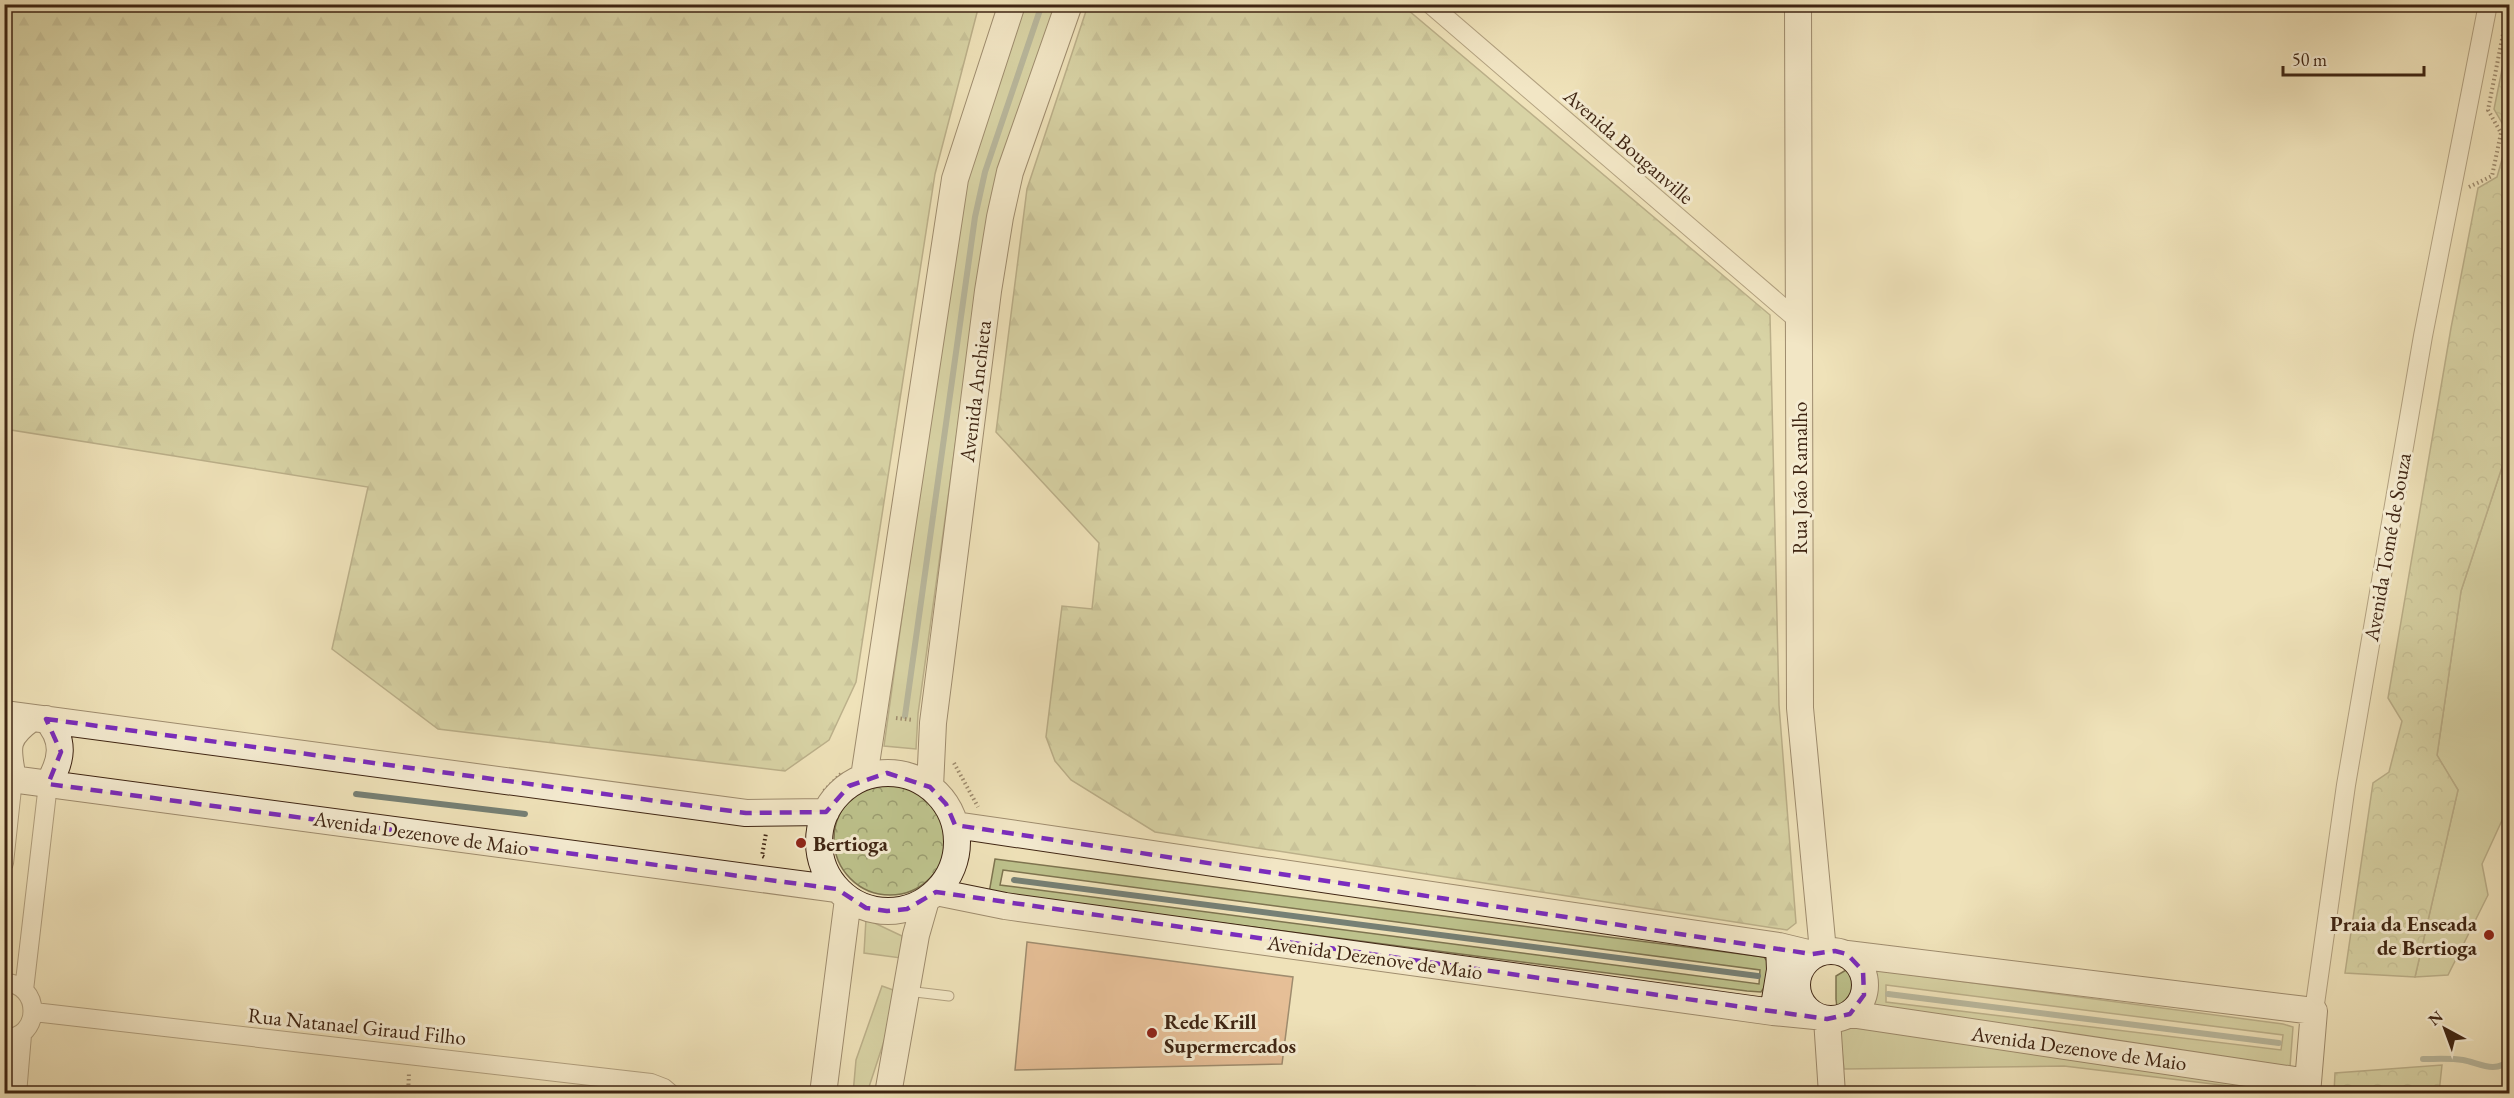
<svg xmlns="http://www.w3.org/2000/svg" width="2514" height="1098" viewBox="0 0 2514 1098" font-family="'EB Garamond',serif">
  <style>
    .grass { fill: #bdc28c; stroke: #7e7450; stroke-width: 1.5; fill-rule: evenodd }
    .forest { fill: url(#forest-firs); stroke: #7e7450; stroke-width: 1.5 }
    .park { fill: url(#park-crowns); stroke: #7e7450; stroke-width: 1.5 }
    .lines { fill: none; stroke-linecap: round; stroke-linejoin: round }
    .stream { stroke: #768075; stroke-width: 6 }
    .building { fill: #db956d; stroke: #3f2513; stroke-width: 1.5 }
    .lane-casing { stroke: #6b543c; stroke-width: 11 }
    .street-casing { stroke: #6b543c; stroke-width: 20 }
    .secondary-casing { stroke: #3f2513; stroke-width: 28 }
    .path { stroke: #3f2513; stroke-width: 4; stroke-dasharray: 1.5 3; stroke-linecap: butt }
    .lane { stroke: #f5ecd2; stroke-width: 9 }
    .street { stroke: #f5ecd2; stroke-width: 18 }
    .secondary { stroke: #f5ecd2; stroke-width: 26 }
    .marked { fill: none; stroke: #7b2cbf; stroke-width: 4.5; stroke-dasharray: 12 8; stroke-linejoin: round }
    .poi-dot { fill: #8f2418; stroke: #f5ecd2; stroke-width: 2 }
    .labels { text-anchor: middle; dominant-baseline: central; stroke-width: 6; stroke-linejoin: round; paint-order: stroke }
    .street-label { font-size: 21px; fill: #3f2513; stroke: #f5ecd2 }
    .poi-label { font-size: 21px; font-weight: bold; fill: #3f2513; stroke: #f5ecd2; text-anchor: start }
  </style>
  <defs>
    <pattern id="forest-firs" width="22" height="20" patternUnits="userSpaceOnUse" patternTransform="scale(1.5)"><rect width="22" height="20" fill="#bdc28c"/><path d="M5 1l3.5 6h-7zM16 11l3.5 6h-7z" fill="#9b9d71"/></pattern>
    <pattern id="park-crowns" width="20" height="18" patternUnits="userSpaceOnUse" patternTransform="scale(1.5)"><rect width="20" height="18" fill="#bdc28c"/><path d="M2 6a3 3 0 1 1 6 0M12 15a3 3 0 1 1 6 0" fill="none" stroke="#9b9d71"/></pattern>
  </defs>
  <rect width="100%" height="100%" fill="#efe2b9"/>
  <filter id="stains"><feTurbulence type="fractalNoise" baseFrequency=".00333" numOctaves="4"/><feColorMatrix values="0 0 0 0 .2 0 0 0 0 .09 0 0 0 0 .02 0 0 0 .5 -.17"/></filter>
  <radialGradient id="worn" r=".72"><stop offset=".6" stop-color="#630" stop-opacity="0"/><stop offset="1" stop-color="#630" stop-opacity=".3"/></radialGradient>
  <path class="grass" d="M1025,5H1056L985,231L918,714L916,749L884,746L955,236L974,150Z
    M2509,446V805L2482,864L2488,895L2448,975L2415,977L2458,790L2437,756L2461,591Z
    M995,859L1749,955L1764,957L1770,965L1766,985L1761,992L1747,991L989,893ZM1003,870L1760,970L1759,984L1000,885Z
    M866,919L902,936L901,958L864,953Z
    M1867,969L2283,1024L2293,1027L2288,1093H2260L2254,1089L2064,1066L1844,1069L1836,999V976L1846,970ZM1886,985L2283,1035L2281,1050L1886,1002Z
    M882,986L896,991L886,1035L867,1093L853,1094L856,1060Z"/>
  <path class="forest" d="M4,5H979L935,174L856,682L829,740L785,771L438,729L332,649L368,487L5,429Z
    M1088,5H1402L1770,315L1779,705L1796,923L1787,930L1155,832L1071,780L1055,761L1046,737L1062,606L1092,609L1099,543L996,432L1027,189Z
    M1475,1086L1476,1093H917L918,1087Z"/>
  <path class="park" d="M2509,35V446L2461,591L2437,755L2458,790L2415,977L2345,973L2373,783L2389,772L2402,721L2388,698L2451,328L2478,188L2497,177L2509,135L2494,109Z
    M834 839a56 56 0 1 1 112 0a56 56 0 1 1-112 0Z
    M2442,1065L2439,1093H2334L2335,1073Z"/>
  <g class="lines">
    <path class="stream" d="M905,716L975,217L985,172L1042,4
      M356,794L525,814
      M1014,880L1758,976
      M1888,994L2279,1043
      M2423,1059C2436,1059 2450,1058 2463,1060C2479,1063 2495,1074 2510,1060"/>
  </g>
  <path class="building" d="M1027,942L1293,977L1282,1064L1015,1070Z"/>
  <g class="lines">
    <defs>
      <path id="lane" d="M907,991L949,996"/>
      <path id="street" d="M1430,4L1800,322
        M4,863L13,779
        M4,983C42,982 42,1040 4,1038
        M24,990L48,784
        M2314,1011L2346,785L2423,336L2488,4
        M34,1012L651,1083L664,1088L671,1094
        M17,1094L22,1035"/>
      <path id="secondary" d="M1798,4L1800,708L1823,951
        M4,714L746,813L826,812
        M46,719C66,740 62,761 48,784
        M819 842a69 69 0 1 1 138 0a69 69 0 1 1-138 0Z
        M864,777L955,179L1012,4
        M4,778L837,889
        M13,779C7,747 4,738 32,718
        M930,787L933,723L988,291L1000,217L1010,172L1069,4
        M955,825L1779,946L1812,954
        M936,892L1005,906L1773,1012L1815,1016
        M1797 985a34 34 0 1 1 68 0a34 34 0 1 1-68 0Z
        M1847,954L2314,1011L2307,1094
        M1773,1012L1780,970L1779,946
        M1850,1014L2308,1082
        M1827,1019L1832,1094
        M823,1094L848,899
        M888,1094L916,935L926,900"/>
    </defs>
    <use href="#lane" class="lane-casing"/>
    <use href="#street" class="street-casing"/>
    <use href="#secondary" class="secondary-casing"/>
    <path class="path" d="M2469,187L2492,176L2501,133L2488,110L2509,4
      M896,718L913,720
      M954,763L978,807
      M824,791L842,773
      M764,857L762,856L766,833
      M408,1094L409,1073"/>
    <use href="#lane" class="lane"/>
    <use href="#street" class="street"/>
    <use href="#secondary" class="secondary"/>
  </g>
  <path d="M0 0H2514V1098H0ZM46,719L746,813L826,812L849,786L887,773L930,787L946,804L955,825L1812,954L1835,951L1847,954L1863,971L1864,995L1850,1014L1827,1019L936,892L907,909L887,911L866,908L837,889L48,784L61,752Z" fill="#efe2b9" fill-opacity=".55" fill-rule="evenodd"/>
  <path class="marked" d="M46,719L746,813L826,812L849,786L887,773L930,787L946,804L955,825L1812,954L1835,951L1847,954L1863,971L1864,995L1850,1014L1827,1019L936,892L907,909L887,911L866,908L837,889L48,784L61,752Z"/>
  <g class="poi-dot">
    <circle cx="801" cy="843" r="6"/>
    <circle cx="2489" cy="935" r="6"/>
    <circle cx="1152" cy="1033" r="6"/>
  </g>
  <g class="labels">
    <g class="street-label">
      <text transform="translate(1629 146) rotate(41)">Avenida Bouganville</text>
      <text transform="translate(975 391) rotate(-83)">Avenida Anchieta</text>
      <text transform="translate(1799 478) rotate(-90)">Rua João Ramalho</text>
      <text transform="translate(2387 547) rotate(-80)">Avenida Tomé de Souza</text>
      <text transform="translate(421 833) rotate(8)">Avenida Dezenove de Maio</text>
      <text transform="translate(1375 957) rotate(8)">Avenida Dezenove de Maio</text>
      <text transform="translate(357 1026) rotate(6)">Rua Natanael Giraud Filho</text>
      <text transform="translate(2079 1048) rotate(8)">Avenida Dezenove de Maio</text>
    </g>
    <g class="poi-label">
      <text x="813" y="843">Bertioga</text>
      <text x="2477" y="923" text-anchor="end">Praia da Enseada<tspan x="2477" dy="24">de Bertioga</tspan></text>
      <text x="1164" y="1021">Rede Krill<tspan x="1164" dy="24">Supermercados</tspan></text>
    </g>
  </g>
  <rect width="2514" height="1098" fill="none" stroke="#efe2b9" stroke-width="24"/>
  <rect x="6" y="6" width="2502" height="1086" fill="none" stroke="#3f2513" stroke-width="3"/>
  <rect x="12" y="12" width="2490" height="1074" fill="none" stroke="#3f2513" stroke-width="1.5"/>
  <g transform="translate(2445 1029) rotate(319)" stroke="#f5ecd2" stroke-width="4.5" paint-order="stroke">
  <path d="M0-4.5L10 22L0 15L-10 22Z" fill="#3f2513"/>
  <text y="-9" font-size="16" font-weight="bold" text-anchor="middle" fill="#3f2513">N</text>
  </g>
  <path d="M2283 66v9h141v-9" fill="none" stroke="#3f2513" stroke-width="3"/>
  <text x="2292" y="66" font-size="18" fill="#3f2513" stroke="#f5ecd2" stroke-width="4.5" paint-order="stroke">50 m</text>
  <rect width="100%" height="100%" filter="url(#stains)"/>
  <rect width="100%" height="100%" fill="url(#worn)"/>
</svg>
